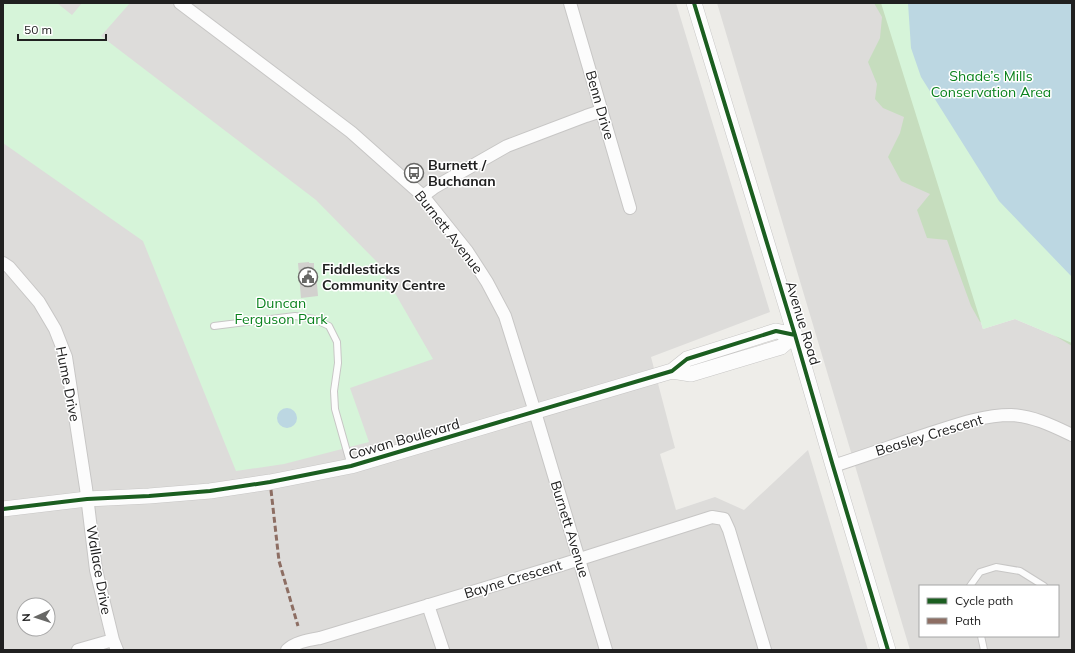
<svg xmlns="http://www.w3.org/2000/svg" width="1075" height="653" viewBox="0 0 1075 653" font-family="Mulish,sans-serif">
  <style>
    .residential { fill: #dddcda; fill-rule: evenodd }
    .forest { fill: #c6ddbe }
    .park { fill: #d6f4d9 }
    .water { fill: #bcd7e2 }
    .building { fill: #d2d1ce }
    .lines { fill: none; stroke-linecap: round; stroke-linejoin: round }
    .service-casing { stroke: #c7c6c5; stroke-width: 8 }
    .minor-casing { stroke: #c7c6c5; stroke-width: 14 }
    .tertiary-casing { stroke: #c7c6c5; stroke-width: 16 }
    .service { stroke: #fcfcfc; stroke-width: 6 }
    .minor { stroke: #fcfcfc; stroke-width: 12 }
    .tertiary { stroke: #fcfcfc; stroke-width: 15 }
    .quiet { stroke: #8d6e63; stroke-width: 3; stroke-dasharray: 6 3; stroke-linecap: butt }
    .cycleway-casing { stroke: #fff; stroke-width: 6 }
    .cycleway { stroke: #1b5e20; stroke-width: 4 }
    .labels { text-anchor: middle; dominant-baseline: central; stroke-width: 3; stroke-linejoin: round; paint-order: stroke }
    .park-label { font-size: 14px; fill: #0a821d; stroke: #fff }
    .street-label { font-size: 14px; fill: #202020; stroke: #fff }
    .poi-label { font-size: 14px; font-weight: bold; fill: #202020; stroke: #fff; text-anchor: start }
  </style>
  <rect width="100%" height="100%" fill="#eeede9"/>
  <path class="residential" d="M3,3H676L770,312L651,357L675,448L660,454L676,510L715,497L744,510L808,450L868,650H3ZM24,605H48V629H24Z
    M717,3H881L983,329L1015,319L1072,343V650H910ZM920,586H1058V636H920Z"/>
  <path class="forest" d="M874,3H908L1072,277V346L1014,311L980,322L971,306L947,240L927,238L917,210L930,194L901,181L888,157L900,133L904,117L883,108L875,99L877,84L868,62L880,38L882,17Z"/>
  <path class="park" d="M3,3H57L72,15L82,3H130L101,36L316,200L377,262L433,359L350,388L369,442L284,464L236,471L143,241L3,143Z
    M881,3H1072V343L1015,319L983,329Z"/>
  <path class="water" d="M908,3H1072V277L999,201L921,77L911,48Z
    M277 418a10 10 0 1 1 20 0a10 10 0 1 1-20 0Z"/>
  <path class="building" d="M309,262V263H314V273L316,272L318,296L301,298L298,263Z"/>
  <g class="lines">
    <defs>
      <path id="service" d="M214,326L295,316L314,319L329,326L337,342L338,363L334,391L335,409L351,466
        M970,586L980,572L996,567L1020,571L1044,586
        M981,636L984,650"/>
      <path id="minor" d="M180,3L351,132L423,196L467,251L487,282L505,316L535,412L606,650
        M570,3L630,208
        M423,196L435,187L507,146L586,116L601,111
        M3,263L9,267L39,302L55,329L66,357L86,488L96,570L113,640L117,650
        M833,466C864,456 895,445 925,435C953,426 981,415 1011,415C1033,416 1053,426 1072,435
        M428,605L443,650
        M78,650L113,640
        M287,650C295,642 309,640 320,638L561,565L712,517L724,519L729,530L765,650"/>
      <path id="tertiary" d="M694,3L795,335L833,466L888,650
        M672,371L691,374L781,347L795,335
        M3,509L87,499L149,496L210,491L270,482L351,466L672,371L687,359L776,331L795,335"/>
    </defs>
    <use href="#service" class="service-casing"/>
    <use href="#minor" class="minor-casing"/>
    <use href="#tertiary" class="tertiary-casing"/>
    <use href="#service" class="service"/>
    <use href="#minor" class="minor"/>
    <use href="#tertiary" class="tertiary"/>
    <path class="quiet" d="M271,490L279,561L298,626"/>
    <defs>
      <path id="cycleway" d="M694,3L795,335L833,466L888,650
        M3,509L87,499L149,496L210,491L270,482L351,466L672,371L687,359L776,331L795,335"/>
    </defs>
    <use href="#cycleway" class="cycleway-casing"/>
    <use href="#cycleway" class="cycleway"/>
  </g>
  <defs>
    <symbol id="bus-ring" viewBox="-11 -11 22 22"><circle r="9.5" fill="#fff" stroke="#686866" stroke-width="1.5"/><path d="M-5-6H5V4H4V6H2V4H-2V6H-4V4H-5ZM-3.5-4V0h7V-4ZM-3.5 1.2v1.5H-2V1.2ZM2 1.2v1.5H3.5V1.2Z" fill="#686866"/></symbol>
    <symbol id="civic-ring" viewBox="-11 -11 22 22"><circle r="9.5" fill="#fff" stroke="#686866" stroke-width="1.5"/><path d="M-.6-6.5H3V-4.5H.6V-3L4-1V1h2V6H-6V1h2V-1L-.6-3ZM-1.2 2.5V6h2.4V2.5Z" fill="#686866"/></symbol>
  </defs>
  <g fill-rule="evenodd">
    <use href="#bus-ring" x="403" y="162" width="22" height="22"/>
    <use href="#civic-ring" x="297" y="266" width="22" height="22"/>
  </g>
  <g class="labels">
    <g class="park-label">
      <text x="991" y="76">Shade’s Mills<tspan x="991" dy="16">Conservation Area</tspan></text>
      <text x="281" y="303">Duncan<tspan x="281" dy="16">Ferguson Park</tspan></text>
    </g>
    <g class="street-label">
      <text transform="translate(600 105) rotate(74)">Benn Drive</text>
      <text transform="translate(449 232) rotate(52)">Burnett Avenue</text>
      <text transform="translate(803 323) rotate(73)">Avenue Road</text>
      <text transform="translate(68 384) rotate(79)">Hume Drive</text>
      <text transform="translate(929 435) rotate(-17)">Beasley Crescent</text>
      <text transform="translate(404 439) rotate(-16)">Cowan Boulevard</text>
      <text transform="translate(570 529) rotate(73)">Burnett Avenue</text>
      <text transform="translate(99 570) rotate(80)">Wallace Drive</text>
      <text transform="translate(513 579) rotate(-17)">Bayne Crescent</text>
    </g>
    <g class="poi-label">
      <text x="428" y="165">Burnett /<tspan x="428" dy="16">Buchanan</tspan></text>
      <text x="322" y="269">Fiddlesticks<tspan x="322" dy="16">Community Centre</tspan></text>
    </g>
  </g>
  <rect width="1075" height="653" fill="none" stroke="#202020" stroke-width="8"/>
  <rect x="919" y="585" width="140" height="52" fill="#ffffff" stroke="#a6a6a6"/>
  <rect x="927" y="598" width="20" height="6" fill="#1b5e20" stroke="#a6a6a6"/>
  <text x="955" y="605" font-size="12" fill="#202020">Cycle path</text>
  <rect x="927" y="618" width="20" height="6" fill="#8d6e63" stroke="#a6a6a6"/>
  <text x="955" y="625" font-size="12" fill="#202020">Path</text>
  <g transform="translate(36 617) rotate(267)"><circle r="19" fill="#ffffff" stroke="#a6a6a6"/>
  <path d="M0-3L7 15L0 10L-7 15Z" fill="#686866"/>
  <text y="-6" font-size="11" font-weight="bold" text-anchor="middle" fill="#202020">N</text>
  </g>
  <path d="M18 34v6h88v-6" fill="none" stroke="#202020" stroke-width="2"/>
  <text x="24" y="34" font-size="12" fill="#202020" stroke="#ffffff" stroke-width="3" paint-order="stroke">50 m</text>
</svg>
